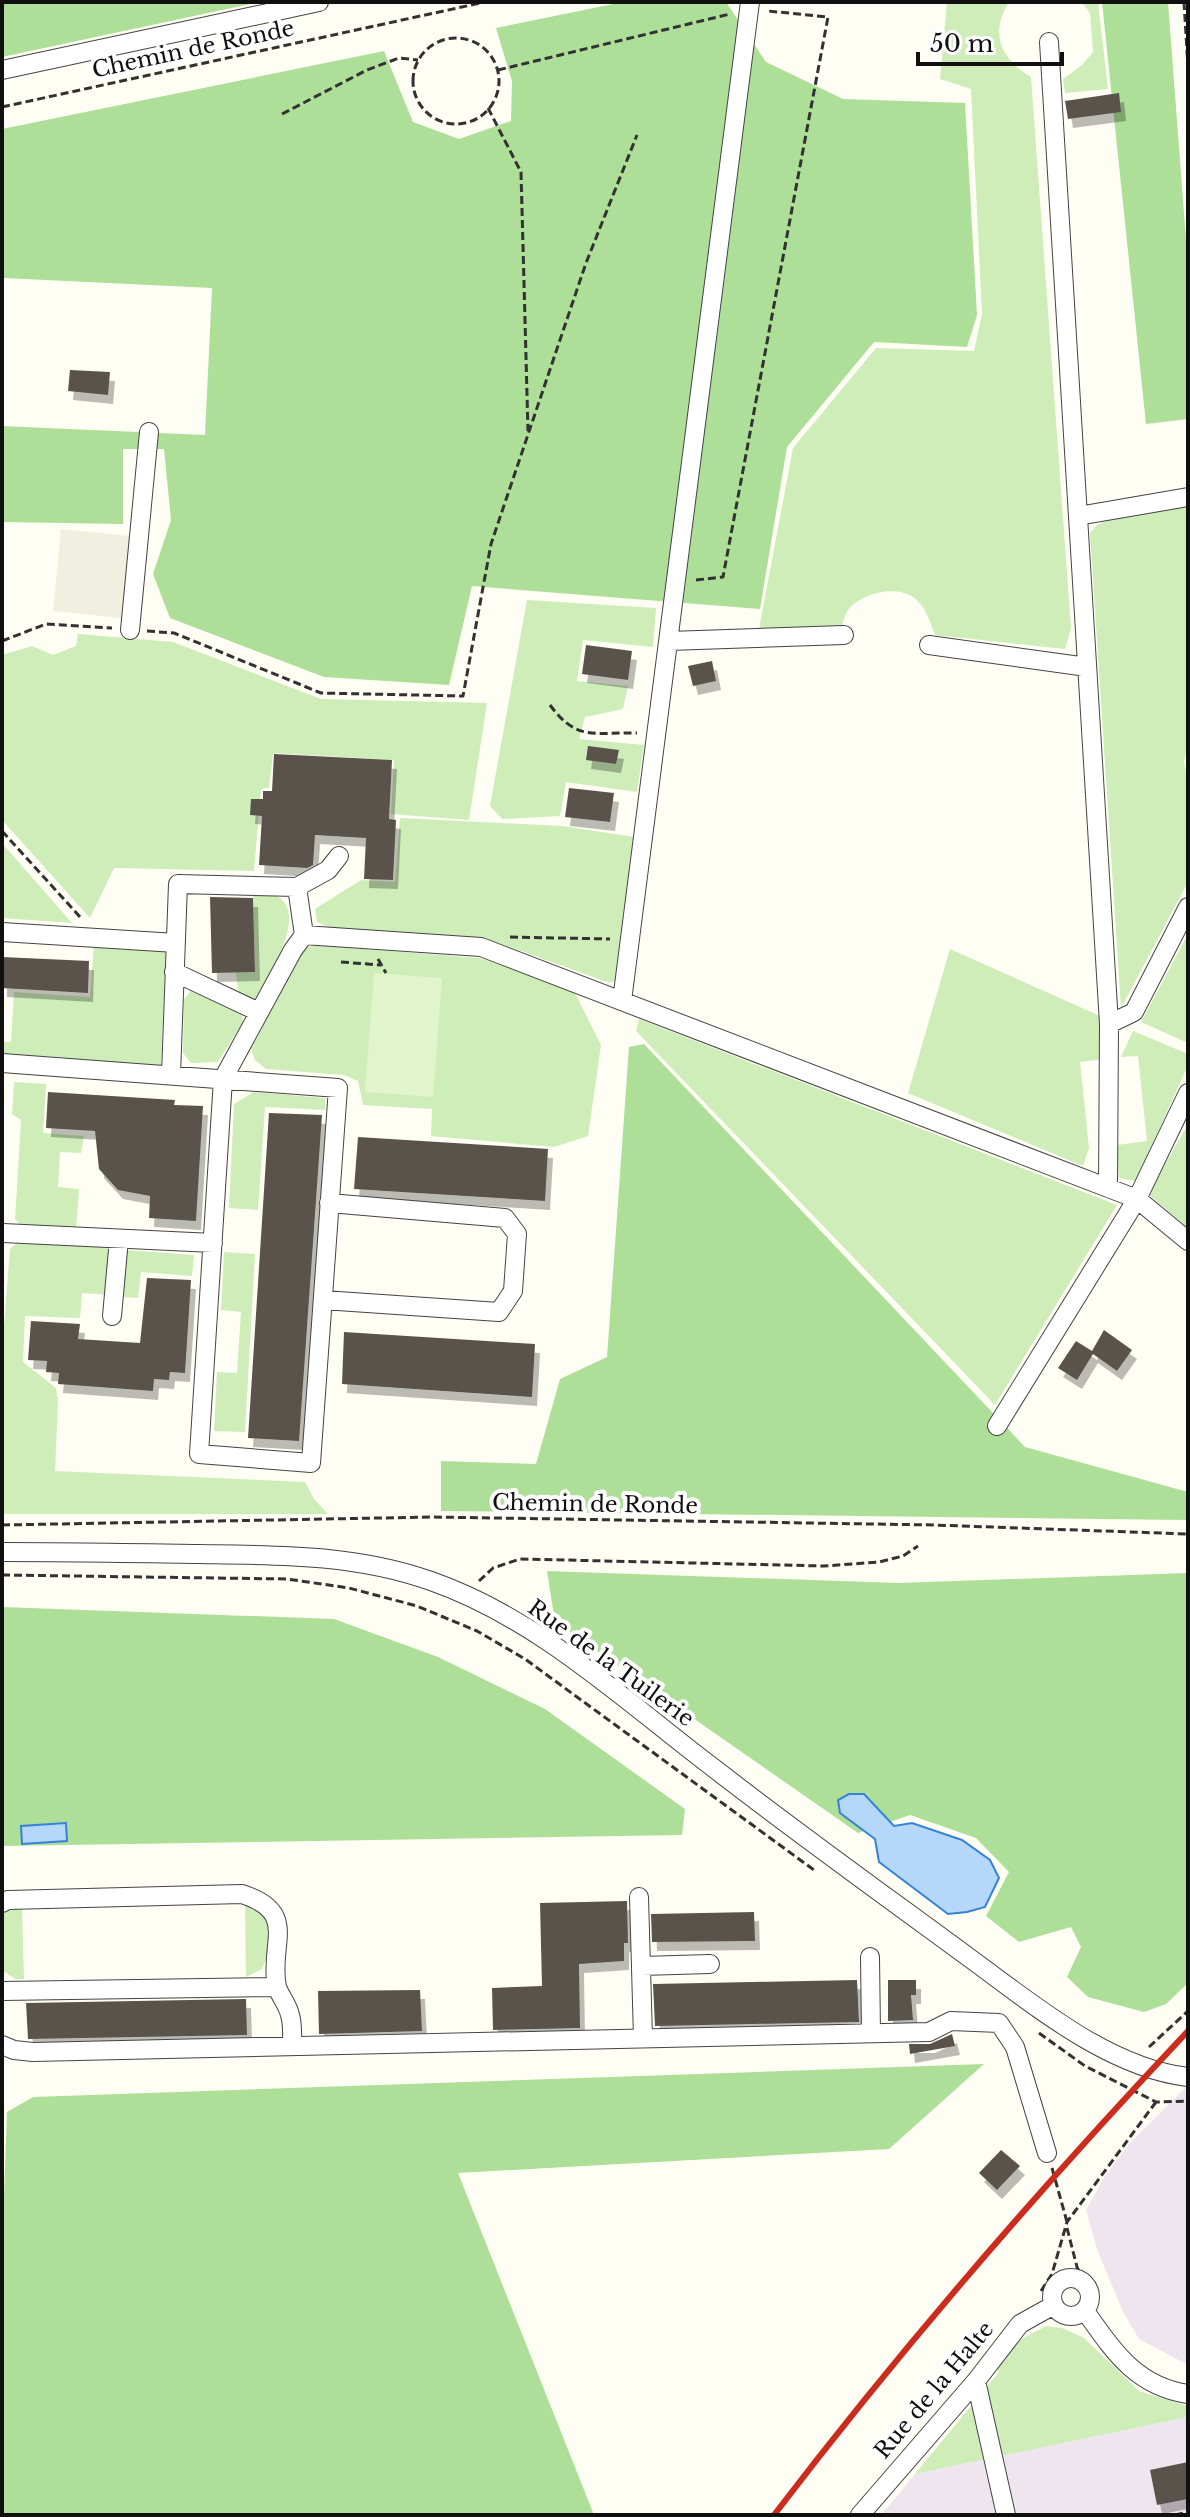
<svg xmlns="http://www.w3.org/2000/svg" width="1190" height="2517" viewBox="0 0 1190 2517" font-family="'Libre Baskerville',serif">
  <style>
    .industrial { fill: #efe5ef }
    .green { fill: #ceedb9 }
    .forest { fill: #aedf98 }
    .pitch { fill: #e1f4cc }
    .plaza { fill: #f1efe0 }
    .water { fill: #b4d7fa; stroke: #3682d6; stroke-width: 2 }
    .building { fill: #5a534c; filter: url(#shadow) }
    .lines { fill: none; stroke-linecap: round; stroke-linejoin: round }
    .minor-casing { stroke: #434343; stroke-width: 20 }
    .path { stroke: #323232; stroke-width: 3; stroke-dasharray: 8 4; stroke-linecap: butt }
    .minor { stroke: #fff; stroke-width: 18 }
    .rail { stroke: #cb2c1d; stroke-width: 6 }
    .labels { text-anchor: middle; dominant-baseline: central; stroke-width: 8; stroke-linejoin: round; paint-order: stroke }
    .street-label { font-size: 22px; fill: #101010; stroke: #fff }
  </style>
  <defs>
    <filter id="shadow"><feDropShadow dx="5" dy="9" stdDeviation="0" flood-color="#0004"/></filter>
  </defs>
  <rect width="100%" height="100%" fill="#fffef4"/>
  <path class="industrial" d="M1188,2085V2365L1139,2339L1123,2312L1097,2249L1086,2210L1105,2176L1129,2144Z
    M1188,2417V2515H881L915,2474Z"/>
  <path class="green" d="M947,2H1009C989,34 1001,59 1031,77L1071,628L1065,649L935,635C930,622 925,605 913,597C895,585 861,593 848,610C845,614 843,622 841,628L759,629L793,448L876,348L974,351L982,314L971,89L940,79Z
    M1082,2H1098L1108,89L1065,93L1063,79L1082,65L1093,52L1090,13Z
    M1188,506V744L1184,762L1188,783V882L1121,1008L1090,533L1097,525L1108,520Z
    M527,600L656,608L653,647L583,640L577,681L628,686L623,709L585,717L579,739L644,745L637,792L566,782L560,816L502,819L490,806Z
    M78,634L173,642L321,699L487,703L469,820L391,814L394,760L273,753L269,788L261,789L254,871L114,868L90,918L2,820V655L32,646L53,655L76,646Z
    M400,818L562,826L635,837L619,979L610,983L499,943L471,937L334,930L317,922L315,909L361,880L395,882Z
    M2,843L72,923L2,918Z
    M253,892C260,894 272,894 278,897C308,915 269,974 259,995L253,1000L239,996L236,972L255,971Z
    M1188,934V1043L1141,1022Z
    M314,945L479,958L573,989L601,1045L588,1136L554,1147L431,1136L432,1109L363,1105L358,1081L344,1075L266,1069L255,1060L251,1050L302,949Z
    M94,946L166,951L161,1066L2,1056V1042H11L14,992L90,997Z
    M950,949L1100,1016L1103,1059L1080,1062L1089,1148L1083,1166L908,1093Z
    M191,991L242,1015L243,1022L218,1062L191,1063L183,1053L184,999Z
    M639,1019L1117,1205L995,1405L636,1031Z
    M1133,1031L1188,1054V1065L1136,1181L1119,1178L1117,1145L1147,1141L1138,1056L1121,1057Z
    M14,1082L46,1084L43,1133L84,1136L81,1153L60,1152L58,1187L79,1189L76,1230L22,1227L15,1219L21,1120L12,1114Z
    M254,1092L325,1098V1110L265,1107L258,1210L229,1208L234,1104Z
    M1188,1124V1228L1148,1194Z
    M18,1242L113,1248L109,1295L82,1293L80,1318L25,1316L23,1362L56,1388L58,1402L55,1471L305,1482L314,1499L328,1514H2V1353L10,1249Z
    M125,1250L194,1255L192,1276L141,1272L138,1298L121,1297Z
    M224,1252L255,1254L245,1432L214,1431L217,1372L237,1373L241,1312L221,1310Z
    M245,1905L261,1914L267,1924L269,1951L262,1969L246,1977Z
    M22,1908L24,1979H15L2,1970V1915L8,1911Z
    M1046,2326L1062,2328L1084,2338L1139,2391L1188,2406V2417L915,2474L999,2372L997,2368L1016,2342Z"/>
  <path class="forest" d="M2,2H260L2,57Z
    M623,2H726L766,62L843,99L965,103L977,315L967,347L874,342L787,447L760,609L472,586L449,685L324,677L170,618L153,574L171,520L164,449H123V524L2,522V426L205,435L212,288L4,278L2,308V129L384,51L413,122L459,139L511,121L512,81L496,28Z
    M1102,2H1168L1188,266V419L1146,424Z
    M644,1044L1025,1447L1188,1492V1520L441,1511V1461L536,1464L560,1379L607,1357L629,1047Z
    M547,1571L898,1583L1188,1573V1983L1166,2004L1144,2012L1088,1997L1067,1977L1081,1947L1071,1927L1019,1942L986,1916L1009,1872L976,1838L910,1815L858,1833L555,1622Z
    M2,1607L334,1619L438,1657L545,1709L685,1809L682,1835L2,1846Z
    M984,2064L889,2149L458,2173L594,2515H2V2252L7,2112L33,2097Z"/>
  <path class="pitch" d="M374,973L442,978L433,1097L365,1092Z"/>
  <path class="plaza" d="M61,529L139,537L131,619L53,611Z"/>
  <path class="water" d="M849,1794H864L894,1826L912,1823L962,1840L990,1860L999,1878L985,1907L967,1912L948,1914L879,1862L875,1839L840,1813L838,1800Z
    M66,1823L67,1841L22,1844L21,1826Z"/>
  <path class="building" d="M1119,93L1121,112L1068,119L1065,101Z
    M70,370L110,372L108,395L68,391Z
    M586,645L632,651L628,680L582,674Z
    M712,661L716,681L693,686L688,666Z
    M588,746L619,750L616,764L586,760Z
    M274,754L392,760L389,819L396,820L393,880L364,879L366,838L315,835L313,865L307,868L259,865L262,816L250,815L251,799H263V791H272Z
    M569,788L614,793L610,822L565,817Z
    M210,897L253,898L255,972L212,973Z
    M2,957L89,961L88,993L2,988Z
    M48,1092L175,1100L174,1105L203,1106L196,1221L149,1218L150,1196L118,1190L99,1169L95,1131L46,1128Z
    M269,1113L322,1115L299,1441L248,1438Z
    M358,1137L548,1149L545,1201L354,1189Z
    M147,1278L191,1280L185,1373L170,1372L169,1380L154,1379L153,1391L58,1384L59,1373L46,1372L47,1361L28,1360L31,1321L80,1324L78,1339L140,1343Z
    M1104,1330L1132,1350L1117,1371L1093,1354L1077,1380L1058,1368L1076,1341L1092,1351Z
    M344,1332L535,1344L532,1397L342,1384Z
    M627,1901L628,1943H624V1961L579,1964L580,2028L493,2030L492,1988L542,1986L540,1903Z
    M754,1912L755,1941L652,1942L651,1914Z
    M857,1980L859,2022L655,2026L653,1984Z
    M888,1980H916V1995H911L913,2020L888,2021Z
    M420,1990L422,2031L319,2034L318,1991Z
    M246,1999L247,2035L28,2039L26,2003Z
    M952,2034L955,2046L910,2054L909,2044H930Z
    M1001,2150L1020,2166L997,2190L979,2173Z
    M1188,2462V2499L1157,2505L1150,2470Z"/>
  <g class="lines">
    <defs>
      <path id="minor" d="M1049,42L1109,1024L1108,1188
        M2,70L319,2
        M1078,516L1188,497
        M130,630L149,432
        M669,641L844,635
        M929,645L1087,667
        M297,887L328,870L339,856
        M2,932L176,943
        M174,972L259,1012
        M622,1001L750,2
        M1109,1024L1134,1012L1188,907
        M2,1063C114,1071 226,1080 338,1088L311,1463L199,1454L223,1079L293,950L304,935L481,947L1137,1199L1188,1241
        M171,1075L178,884L297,887L304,935
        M3,1233L213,1243
        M323,1300L499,1312L513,1291L517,1234L505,1218L329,1203
        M112,1316L119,1239
        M997,1426L1137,1199L1188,1093
        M2,1552C67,1552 132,1553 198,1554C278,1555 355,1554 431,1581C537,1618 623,1699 711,1766C796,1832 884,1895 971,1959C1034,2005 1109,2068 1188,2077
        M639,1897L643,2038
        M2,1903L8,1900L242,1894C300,1913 268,1944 277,1987C280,1996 288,2005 290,2015C293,2024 292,2036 292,2046
        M870,1957L871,2033
        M641,1966L710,1964
        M2,1991L277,1987
        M999,2023L1015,2047L1047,2153
        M2,2045L14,2050L33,2052L929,2032L951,2021L999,2023
        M1052 2297a19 19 0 1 1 38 0a19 19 0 1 1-38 0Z
        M1085,2311C1113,2350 1135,2386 1188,2394
        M976,2381L1006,2515
        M860,2515L976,2381L1020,2324L1054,2305"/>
    </defs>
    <use href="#minor" class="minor-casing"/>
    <path class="path" d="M1184,2L1188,67
      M413 81a43 43 0 1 1 86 0a43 43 0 1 1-86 0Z
      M498,70L730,14
      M2,107L485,2
      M488,108L521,172L528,431
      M282,114L367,70L399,58L418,60
      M696,580L723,577L828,17L768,11
      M147,631L174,633L321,693L463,696L491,544L586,263L637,135
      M2,641L46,624L112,628
      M550,705C577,742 595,732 637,733
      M2,831L81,918
      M510,937L610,939
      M378,959L386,973
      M341,962L381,965
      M2,1525L434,1517L934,1525L1188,1534
      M2,1575L287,1579L349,1588L417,1606L477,1631L525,1659L814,1870
      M479,1581L493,1568L520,1559L824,1566L879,1562L903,1556L918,1546
      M1039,2033L1085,2066L1156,2102L1188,2101
      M1149,2047L1188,2011
      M1052,2168L1067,2222
      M1067,2228L1077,2267L1084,2282
      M1041,2291L1052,2274L1067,2222L1156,2102
      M1175,2515L1188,2512"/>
    <use href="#minor" class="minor"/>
    <path class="rail" d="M774,2515C903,2346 1042,2186 1188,2031"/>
  </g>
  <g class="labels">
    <g class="street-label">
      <text transform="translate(193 49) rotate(-12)">Chemin de Ronde</text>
      <text transform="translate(595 1504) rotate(1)">Chemin de Ronde</text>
      <text transform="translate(611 1663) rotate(36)">Rue de la Tuilerie</text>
      <text transform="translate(934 2390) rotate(-50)">Rue de la Halte</text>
    </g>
  </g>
  <rect width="1190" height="2517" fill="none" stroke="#101010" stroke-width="8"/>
  <path d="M918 52v12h144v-12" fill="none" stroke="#101010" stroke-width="4"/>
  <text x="930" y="52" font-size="24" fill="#101010" stroke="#ffffff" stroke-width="6" paint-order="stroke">50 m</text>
</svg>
